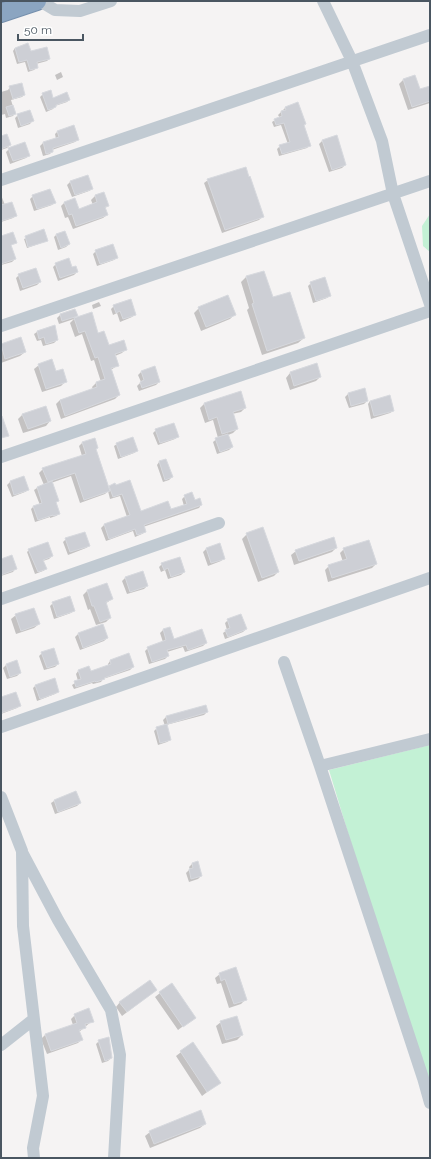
<svg xmlns="http://www.w3.org/2000/svg" width="431" height="1159" viewBox="0 0 431 1159" font-family="Raleway,sans-serif">
  <style>
    .green { fill: #c3f1d5 }
    .shadow { fill: #0003 }
    .building { fill: #cdcfd5; stroke: #d7d9de }
    .lines { fill: none; stroke-linecap: round; stroke-linejoin: round }
    .highway-casing { stroke: #7690ad; stroke-width: 20 }
    .minor { stroke: #c1cad2; stroke-width: 12 }
    .highway { stroke: #8ba5c1; stroke-width: 18 }
  </style>
  <rect width="100%" height="100%" fill="#f5f3f3"/>
  <path class="green" d="M430,214V252L423,246L422,226Z
    M430,745V1104L329,770Z"/>
  <path class="shadow" d="M15,48L30,53L49,59L47,61L36,64L37,67L34,70L28,72L25,62L17,64L13,51Z
    M61,72L63,77L57,80L55,75Z
    M415,76L420,90L430,87V103L408,110L399,84L403,80Z
    M10,87L24,95L22,97L11,100L15,113L13,116L6,118L5,114L1,115V92L8,90Z
    M43,94L53,99L69,100L67,102L55,106L53,109L46,112L40,97Z
    M285,108L303,126L309,146L307,148L279,156L277,149L280,146L288,144L281,125L274,127L272,122L275,120L280,118L278,115Z
    M18,115L32,121L30,124L18,128L15,118Z
    M57,132L78,139L75,142L52,150V151L50,154L43,156L40,146L43,143L56,139L55,134Z
    M1,137L10,145L7,148L1,150Z
    M322,141L345,165L342,168L329,172L319,144Z
    M9,149L29,155L26,158L10,164L6,152Z
    M87,176L92,189L89,191L72,197L67,185L70,182Z
    M208,180L262,217L259,220L222,233L204,183Z
    M103,193L108,206L104,209L107,215L103,218L73,229L68,217L65,218L61,206L65,202L78,210L93,205L91,200L95,196Z
    M1,195L5,205L16,215L13,218L1,222Z
    M33,196L54,203L52,205L34,211L30,199Z
    M44,231L47,241L27,248L24,239Z
    M1,233L2,237L15,242L10,246L15,259L12,262L1,265Z
    M56,235L69,244L66,247L58,250L54,237Z
    M96,251L117,257L114,260L97,266L93,254Z
    M56,264L71,268L77,272L74,275L58,281L53,267Z
    M19,275L40,282L37,285L20,291L16,278Z
    M246,277L304,338L298,343L262,355L247,310L249,308L241,282Z
    M311,283L330,295L327,298L313,303L308,286Z
    M227,297L235,314L230,319L201,331L194,313L199,308Z
    M99,302L101,306L93,309L92,305Z
    M114,306L135,314L132,317L120,322L117,313L113,315L111,309Z
    M91,313L98,334L108,347L126,349L122,353L115,356L118,365L111,370L119,395L115,399L61,419L56,404L60,400L93,389L92,387L96,383L101,382L94,360L91,361L82,334L75,337L70,323L74,319Z
    M60,315L77,316L74,319L59,324L57,318Z
    M37,332L57,340L54,343L43,346L41,340L37,341L34,334Z
    M20,338L25,352L20,356L1,363V345Z
    M316,364L320,377L316,381L290,390L286,378L290,373Z
    M39,365L66,381L61,386L42,392L34,369Z
    M154,368L159,382L156,385L139,391L137,386L141,382L138,375L141,372Z
    M364,389L367,401L364,404L349,408L345,397L348,394Z
    M240,393L245,408L241,412L232,414L237,429L233,433L228,435L232,447L229,450L217,454L213,442L218,438L213,420L205,423L200,408L204,404Z
    M370,401L393,411L390,413L371,419L368,404Z
    M23,414L50,421L46,426L23,433L18,419Z
    M156,430L178,436L175,439L158,445L153,433Z
    M83,442L97,448L95,450L108,488L114,485L140,512L171,510L184,506L182,499L185,496L201,505L199,508L143,527L145,532L142,534L135,537L133,531L106,541L101,528L104,525L127,517L120,496L110,499L108,491L105,494L80,503L71,476L51,483L58,501L55,503L59,514L56,516L50,518V517L35,522L31,509L33,507L40,505L34,490L37,488L44,485L39,473L43,469L82,456L79,446Z
    M117,444L137,451L134,453L118,459L114,446Z
    M159,462L172,477L169,480L163,482L157,465Z
    M23,477L28,490L25,492L12,497L7,485L10,482Z
    M247,534L278,572L274,576L258,582L242,539Z
    M66,539L89,546L86,548L68,555L63,542Z
    M219,544L224,558L221,561L208,566L203,552L206,549Z
    M336,548L332,552L294,565L291,555L296,551Z
    M344,549L376,564L372,568L328,582L325,570L329,566L343,562L340,553Z
    M29,550L52,556L49,559L43,561L46,569L43,571L35,574L27,552Z
    M1,560L15,569L13,572L1,576Z
    M162,564L184,572L181,575L168,579L165,570L161,572L159,567Z
    M142,572L147,586L144,589L127,594L122,581L125,578Z
    M107,584L112,599L105,604L110,618L106,622L96,625L90,609L88,610L83,595L87,591Z
    M53,603L74,610L71,613L54,619L50,606Z
    M16,615L39,624L34,628L16,634L11,619Z
    M228,620L246,629L243,632L225,639L223,633L227,630L225,623Z
    M102,626L107,638L104,641L80,650L75,637L78,634Z
    M169,628L173,640L206,643L203,646L185,652L183,647L167,652L168,656L165,659L149,664L145,651L148,648L163,642L160,633L163,630Z
    M42,653L58,664L55,667L44,670L39,656Z
    M110,661L133,667L130,670L103,679L101,682L93,684L92,683L74,689L72,685L78,681L76,674L78,671L91,672L108,666V664Z
    M16,662L20,673L17,676L7,679L3,668L6,665Z
    M36,685L58,692L55,694L37,701L33,688Z
    M1,698L20,705L17,708L1,714Z
    M205,706L207,712L204,715L166,725L170,740L167,742L158,745L154,731L157,728L165,726L163,720L166,717Z
    M75,792L80,803L77,806L55,814L51,803L54,801Z
    M192,864L201,876L198,879L189,882L186,873L190,869L189,867Z
    M235,968L246,999L241,1004L229,1008L221,983L217,984L215,978L220,974Z
    M156,990L122,1016L116,1007L120,1002Z
    M160,993L194,1018L178,1030L155,997Z
    M75,1015L92,1021L79,1032L82,1039L78,1043L47,1054L41,1039L45,1035L73,1025L71,1019Z
    M221,1022L242,1035L237,1040L222,1044L216,1026Z
    M99,1041L111,1058L108,1061L102,1063L96,1044Z
    M193,1043L219,1083L202,1096L176,1056Z
    M205,1124L200,1128L150,1148L145,1136L150,1132Z"/>
  <path class="building" d="M28,43L31,51L47,47L50,59L37,62L38,68L30,70L27,60L19,62L15,48Z
    M415,75L420,89L430,86V101L412,107L403,79Z
    M22,83L25,95L13,99L9,86Z
    M51,90L53,98L67,92L70,100L56,105V107L48,110L42,93Z
    M298,102L306,124L304,125L311,146L282,154L279,145L290,142L284,123L276,125L274,119L282,116L281,111L286,110L285,107Z
    M13,105L16,114L9,116L6,107Z
    M30,110L34,121L21,126L17,114Z
    M74,125L79,140L53,148V152L46,154L43,142L59,137L57,131Z
    M7,134L11,145L1,149V136Z
    M337,135L346,165L332,170L322,140Z
    M25,142L30,156L13,161L8,148Z
    M246,167L249,177L250,176L264,217L225,230L207,179Z
    M88,175L93,189L75,195L70,181Z
    M50,189L56,203L37,209L32,195Z
    M104,192L109,206L105,207L108,215L76,226L72,214L69,215L64,202L75,198L79,209L97,202L95,195Z
    M12,202L17,216L1,221V205Z
    M44,229L48,241L28,247L25,236Z
    M65,231L70,244L61,248L56,234Z
    M13,232L17,243L11,245L16,259L1,264V236Z
    M113,244L118,258L100,264L95,250Z
    M69,258L72,267L76,266L78,272L60,278L55,263Z
    M36,268L41,282L23,288L18,274Z
    M264,271L273,297L290,292L305,338L267,351L252,304L254,303L246,276Z
    M325,277L331,296L316,301L310,282Z
    M228,295L236,315L206,327L198,307Z
    M131,299L136,315L123,319L120,311L116,313L113,305Z
    M75,309L78,316L62,321L60,314Z
    M92,312L98,333L104,331L109,345L124,340L127,350L115,354L119,366L111,368L120,395L65,416L60,400L97,387L96,382L105,379L98,357L95,358L85,331L79,333L74,318Z
    M55,325L58,340L46,344L44,337L39,339L37,331Z
    M21,337L26,352L5,359L1,344Z
    M52,359L56,371L63,369L67,382L46,389L38,364Z
    M317,363L321,377L294,386L290,372Z
    M155,366L160,382L142,388L140,382L144,380L141,371Z
    M365,388L368,401L351,406L348,393Z
    M241,391L246,408L233,412L238,429L222,434L217,417L209,420L204,403Z
    M390,395L394,411L374,416L370,401Z
    M46,406L51,421L28,429L22,414Z
    M1,416H2L9,436L1,438Z
    M174,423L179,437L160,443L155,429Z
    M228,434L233,447L220,452L215,438Z
    M133,437L138,451L121,457L116,443Z
    M95,438L98,448L96,449L110,491L84,500L75,473L48,482L42,468L86,454L82,442Z
    M166,459L173,477L165,480L159,461Z
    M24,476L29,490L14,495L10,481Z
    M130,480L141,511L168,501L171,509L187,504L184,495L192,492L195,500L200,498L202,505L144,525L146,532L137,535L135,529L109,539L104,524L130,515L122,494L113,497L109,486L115,483L116,485Z
    M52,481L59,501L56,502L60,514L53,516V515L38,520L33,506L42,503L37,487Z
    M263,527L279,572L262,578L246,533Z
    M85,532L90,546L70,552L65,538Z
    M334,537L337,548L299,561L295,550Z
    M369,540L377,564L332,578L328,565L347,559L343,548Z
    M48,542L53,556L43,560L47,569L38,572L28,549Z
    M220,543L225,559L211,563L206,548Z
    M12,555L17,569L1,575V559Z
    M180,557L185,572L171,577L168,568L164,570L161,563Z
    M143,571L148,586L130,592L125,577Z
    M107,583L113,599L106,602L111,618L100,622L94,606H92L87,590Z
    M70,596L75,611L57,617L52,602Z
    M34,608L40,624L21,631L15,614Z
    M241,614L247,629L228,637L225,630L230,628L227,619Z
    M103,624L108,638L83,648L78,633Z
    M170,627L174,639L202,629L207,643L188,650L186,645L167,650L169,656L152,662L147,647L166,640L163,629Z
    M54,648L59,664L47,668L41,652Z
    M129,653L134,667L104,678L105,679L96,682L95,681L76,687L74,681L81,679L78,670L89,666L91,671L111,664L110,660Z
    M17,660L21,673L10,677L6,664Z
    M55,678L59,692L40,699L35,685Z
    M16,692L21,706L1,713V697Z
    M206,705L208,712L168,724L166,716Z
    M167,724L171,740L160,743L156,727Z
    M76,791L81,803L58,812L54,800Z
    M198,861L202,876L191,879L189,869L193,868L192,863Z
    M236,967L247,1000L234,1004L225,979L221,981L219,973Z
    M150,980L157,990L127,1012L119,1002Z
    M172,983L196,1018L183,1027L159,992Z
    M89,1008L94,1022L85,1024L86,1028L79,1030L83,1040L51,1051L45,1034L77,1023L74,1014Z
    M237,1016L243,1035L226,1040L220,1021Z
    M109,1037L112,1058L105,1061L98,1040Z
    M193,1042L221,1083L207,1092L180,1051Z
    M201,1110L206,1124L154,1144L149,1131Z"/>
  <g class="lines">
    <defs>
      <path id="highway" d="M1,13L37,1"/>
    </defs>
    <use href="#highway" class="highway-casing"/>
    <path class="minor" d="M40,1L55,10L80,11L111,1
      M323,1L352,61L382,141L393,194L430,304
      M1,180L430,35
      M1,326L430,181
      M1,457L430,311
      M1,599L219,523
      M284,662L320,766L423,1078L430,1103
      M1,727L430,578
      M320,766L430,739
      M1,797L22,851L23,926L43,1096L33,1148L34,1158
      M23,854L58,920L111,1010L120,1055L114,1158
      M1,1045L34,1019"/>
    <use href="#highway" class="highway"/>
  </g>
  <rect width="431" height="1159" fill="none" stroke="#4a5661" stroke-width="4"/>
  <path d="M18 34v6h65v-6" fill="none" stroke="#4a5661" stroke-width="2"/>
  <text x="24" y="34" font-size="12" fill="#4a5661" stroke="#ffffff" stroke-width="3" paint-order="stroke">50 m</text>
</svg>
